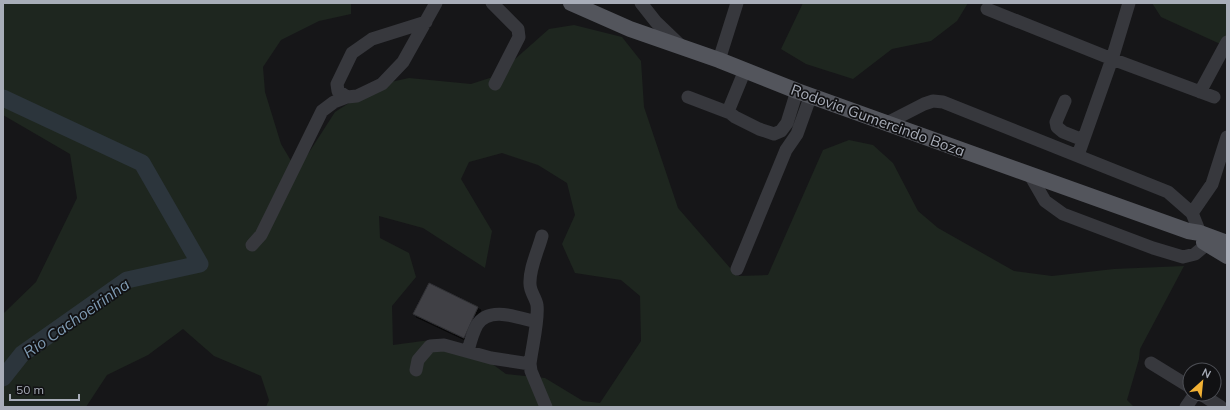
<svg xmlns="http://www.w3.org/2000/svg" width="1230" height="410" viewBox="0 0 1230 410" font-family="Mulish,sans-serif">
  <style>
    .green { fill: #1e261f; fill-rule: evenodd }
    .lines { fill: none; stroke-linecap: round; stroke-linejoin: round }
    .river { stroke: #2c353c; stroke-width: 17 }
    .building { fill: #404145; stroke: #303034; filter: url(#shadow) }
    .minor { stroke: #37383d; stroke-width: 13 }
    .major { stroke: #53555c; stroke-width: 16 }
    .labels { text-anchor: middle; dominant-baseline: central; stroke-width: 3.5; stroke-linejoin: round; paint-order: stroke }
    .street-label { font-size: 15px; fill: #a8adb8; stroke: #111113 }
    .water-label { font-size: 16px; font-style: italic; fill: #7f9bb3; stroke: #111113 }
  </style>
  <defs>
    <filter id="shadow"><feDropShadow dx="3" dy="3" stdDeviation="0" flood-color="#0009"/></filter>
  </defs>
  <rect width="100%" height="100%" fill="#161618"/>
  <path class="green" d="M3,3H351V14L319,21L281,40L263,67L265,92L281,144L297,171L335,112L377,85L409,78L471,84L496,76L549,29L574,25L622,37L641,61L644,107L678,208L737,276L768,275L823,150L849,140L873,145L893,163L918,211L938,228L1014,271L1052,276L1114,269L1184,266L1140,349L1139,359L1127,400L1134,407H266L269,400L261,376L214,356L183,329L148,355L107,375L86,407H3V314L36,282L77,198L70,154L3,115ZM502,153L538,165L567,183L575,215L562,244L575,273L621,280L640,296L641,341L600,403L583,401L545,378L506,374L469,347L438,339L393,345L392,306L416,277L409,253L380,238L379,216L423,228L485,268L492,231L461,179L469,162Z
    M803,3H968L957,21L931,41L892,49L853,79L806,64L781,49Z
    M1152,3H1227V47L1161,17Z"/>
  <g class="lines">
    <path class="river" d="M3,98L142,163L200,264L127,280L22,354L3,378"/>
  </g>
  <path class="building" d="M429,283L478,307L464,338L413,314Z"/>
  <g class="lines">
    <path class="minor" d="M492,3L518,29L519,37L495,84
      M641,3L656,22L680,45
      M987,9L1112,59L1214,97
      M719,60L737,3
      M745,70L729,109L730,113L735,117L759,129L774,134L781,131L787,123L797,91
      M1200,92L1227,42
      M347,97L338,91L337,84L352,53L372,39L426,22
      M688,97L730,113
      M1065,101L1056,122L1057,127L1063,132L1083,140
      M887,123L924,104L933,101L943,102L1168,192L1192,213L1200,233
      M1078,155L1112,59L1129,3
      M1030,175L1045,201L1063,214L1153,248L1183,257L1195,254L1207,244
      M1192,213L1212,184L1227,137
      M252,245L261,235L322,111L334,102L347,97L357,96L382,84L403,62L436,3
      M737,269L786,150L797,134L811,95
      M468,351C470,343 473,332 477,325C489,305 519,318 536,322
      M1151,363L1190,387
      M530,364C532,347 539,320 537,305C536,298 530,292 530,284C529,269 538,251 542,236
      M416,370L418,360L430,346L444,345L491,358L530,364L531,371L546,407
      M1201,394L1221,407
      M1186,407L1195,394"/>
    <path class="major" d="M571,3L630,29L719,60L797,91L1188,231L1200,233L1227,243
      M1204,242L1227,256"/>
  </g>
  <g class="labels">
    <g class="street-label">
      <text transform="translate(878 120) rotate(20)">Rodovia Gumercindo Boza</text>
    </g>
    <g class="water-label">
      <text transform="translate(76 318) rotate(-35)">Rio Cachoeirinha</text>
    </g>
  </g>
  <rect width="1230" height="410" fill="none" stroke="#a8adb8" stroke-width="8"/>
  <g transform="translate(1202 382) rotate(27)"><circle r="19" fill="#111113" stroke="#4d4f55"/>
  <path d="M0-3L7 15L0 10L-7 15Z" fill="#f2b134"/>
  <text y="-6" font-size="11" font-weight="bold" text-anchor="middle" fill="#a8adb8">N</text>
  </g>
  <path d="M10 394v6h69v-6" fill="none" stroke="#a8adb8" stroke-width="2"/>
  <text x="16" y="394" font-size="12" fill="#a8adb8" stroke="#111113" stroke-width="3" paint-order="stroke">50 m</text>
</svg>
